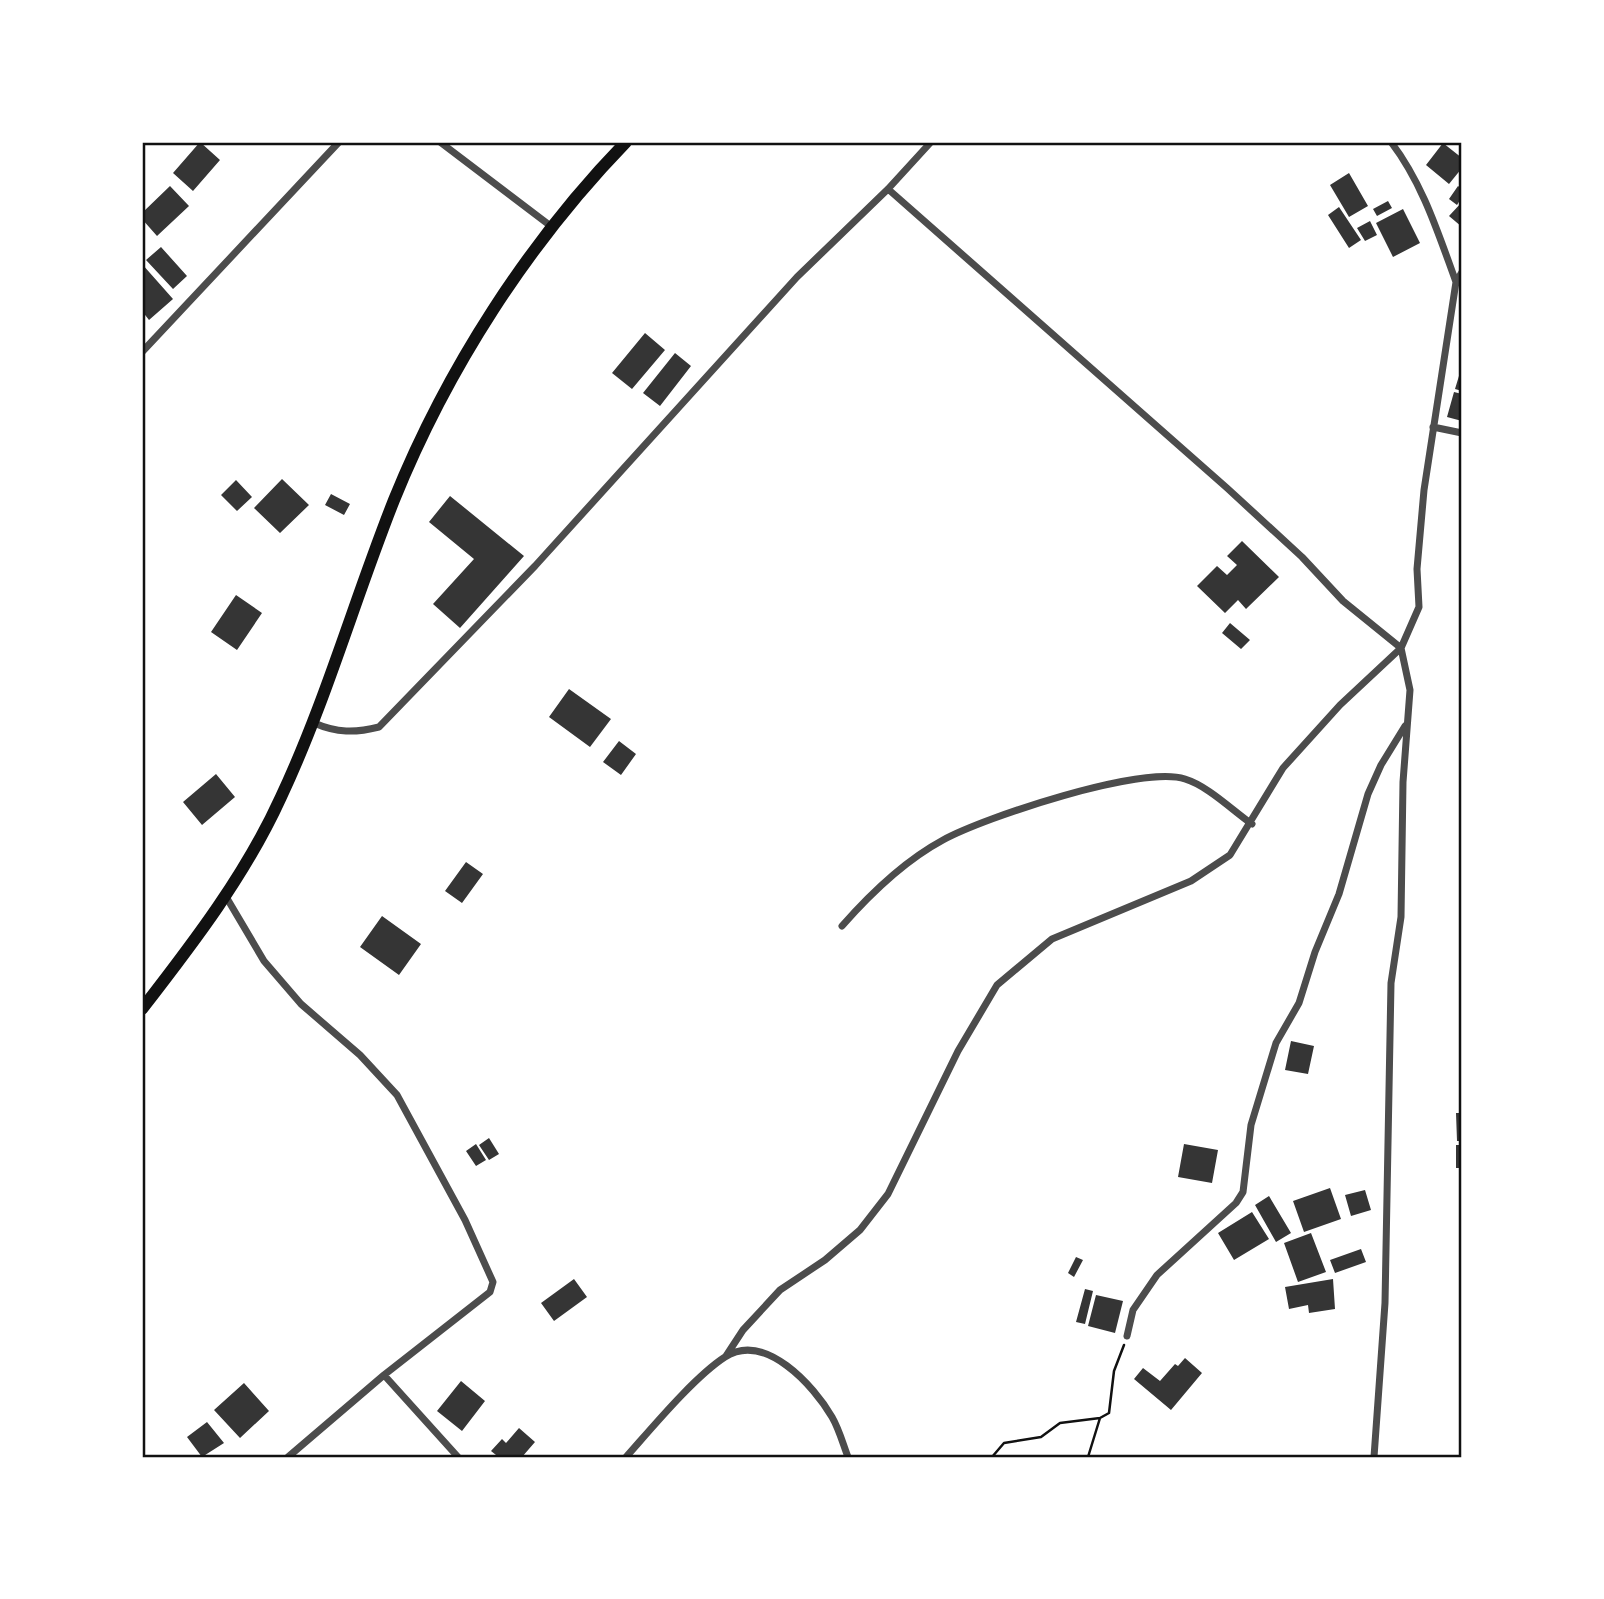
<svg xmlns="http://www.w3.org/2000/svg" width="1604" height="1599" viewBox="0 0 1604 1599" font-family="Poppins,sans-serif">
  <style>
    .building { fill: #353535 }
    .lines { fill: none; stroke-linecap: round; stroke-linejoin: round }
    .path { stroke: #111; stroke-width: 2.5 }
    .minor { stroke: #4c4c4c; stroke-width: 7 }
    .trunk { stroke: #111; stroke-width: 12 }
    .neatline { fill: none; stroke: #111; stroke-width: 2.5 }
  </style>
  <rect width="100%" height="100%" fill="#fff"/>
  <path class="building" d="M200,142L220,160L193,191L173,173Z
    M1443,143L1462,158V168L1449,184L1426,165Z
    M1349,173L1368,206L1349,217L1330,185Z
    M170,186L189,206L157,236L142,219V213Z
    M1458,186L1462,189V197L1457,205L1449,199Z
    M1388,201L1392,208L1377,216L1373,209Z
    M1462,202V227L1449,216Z
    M1339,207L1361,240L1349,248L1328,215Z
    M1403,209L1420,243L1393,257L1376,223Z
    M1370,221L1377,235L1365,241L1357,228Z
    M161,247L187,276L173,289L146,260Z
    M142,264L173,299L149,320L142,311Z
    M645,333L665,350L632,389L612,373Z
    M675,353L691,366L660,406L643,393Z
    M1462,366V391L1455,389Z
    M1454,392L1462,394V421L1447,417Z
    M282,479L309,505L280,533L254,508Z
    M236,480L252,497L237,511L221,495Z
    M331,494L350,504L344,515L325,505Z
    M450,496L524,556L460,628L433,604L474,559L429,522Z
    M1242,541L1279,577L1246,609L1238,600L1225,613L1197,586L1217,566L1227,575L1237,565L1227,556Z
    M236,595L262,613L237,650L211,632Z
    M1230,623L1250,640L1241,649L1222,633Z
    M569,689L611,719L590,747L549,717Z
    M619,741L636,754L621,775L603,762Z
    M216,774L235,797L202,825L183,802Z
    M466,862L483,874L462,903L445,891Z
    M382,916L421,944L399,975L360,947Z
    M1291,1041L1314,1046L1308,1074L1285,1070Z
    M1456,1113H1462V1141H1457Z
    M489,1138L499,1154L489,1160L479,1145Z
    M476,1144L486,1160L476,1166L466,1151Z
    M1184,1144L1218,1150L1212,1183L1178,1177Z
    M1456,1145H1462V1168H1456Z
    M1330,1188L1341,1219L1304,1232L1293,1201Z
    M1365,1190L1371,1210L1351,1216L1345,1195Z
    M1269,1196L1291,1233L1276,1242L1255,1205Z
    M1252,1212L1269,1239L1234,1260L1218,1233Z
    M1311,1233L1326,1272L1298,1282L1284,1243Z
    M1361,1249L1366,1262L1335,1273L1330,1260Z
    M1076,1257L1083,1260L1074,1277L1068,1273Z
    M574,1279L587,1297L554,1321L541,1303Z
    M1333,1279L1335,1309L1309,1313L1308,1305L1289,1309L1285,1287Z
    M1085,1289L1093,1291L1085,1324L1076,1322Z
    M1096,1295L1123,1301L1115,1333L1088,1326Z
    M1185,1358L1202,1373L1171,1410L1134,1379L1143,1368L1160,1381L1175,1364L1178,1366Z
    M461,1381L485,1401L462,1431L437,1411Z
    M244,1383L269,1411L240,1438L214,1410Z
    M207,1422L224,1443L202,1457L187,1437Z
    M519,1428L535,1442L522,1457H494L496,1455L491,1451L502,1439L506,1443Z"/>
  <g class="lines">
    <path class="path" d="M1100,1418L1109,1413L1114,1371L1124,1345
      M992,1457L1004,1443L1041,1437L1060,1423L1100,1418L1088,1457"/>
    <path class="minor" d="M440,142L552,227
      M1391,142C1423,184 1438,233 1456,282
      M888,189L1227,488L1302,557L1343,601L1401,648L1410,690L1403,782L1401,917L1391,983L1385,1303L1374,1457
      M142,352L339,142
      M1433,427L1462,433
      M314,723C337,733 355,733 379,727L535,566L797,277L888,189L931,142
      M225,895L264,961L301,1004L360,1055L397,1095L465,1220L493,1282L490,1292L384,1375L288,1457
      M842,926C871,893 904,861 943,840C985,817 1142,765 1185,779C1208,786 1232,810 1252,824
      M1127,1336L1133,1310L1157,1275L1236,1203L1243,1192L1251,1125L1276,1043L1299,1003L1315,952L1339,894L1368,794L1381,765L1405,726
      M726,1356L743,1330L780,1290L825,1260L860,1230L888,1194L958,1051L997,985L1052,939L1191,881L1230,855L1283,768L1340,705L1401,648L1419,607L1417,569L1424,490L1456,282L1462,272
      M384,1375L458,1457
      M626,1457C651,1429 694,1377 725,1357C765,1331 814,1386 832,1417C839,1429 843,1444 848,1457"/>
    <path class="trunk" d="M142,1009C194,942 246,874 281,797C326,701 355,598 394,500C447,369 528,243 626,142"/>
  </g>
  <rect width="1604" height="1599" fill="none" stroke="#ffffff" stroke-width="287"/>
  <rect x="144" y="144" width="1316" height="1312" class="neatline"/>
</svg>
